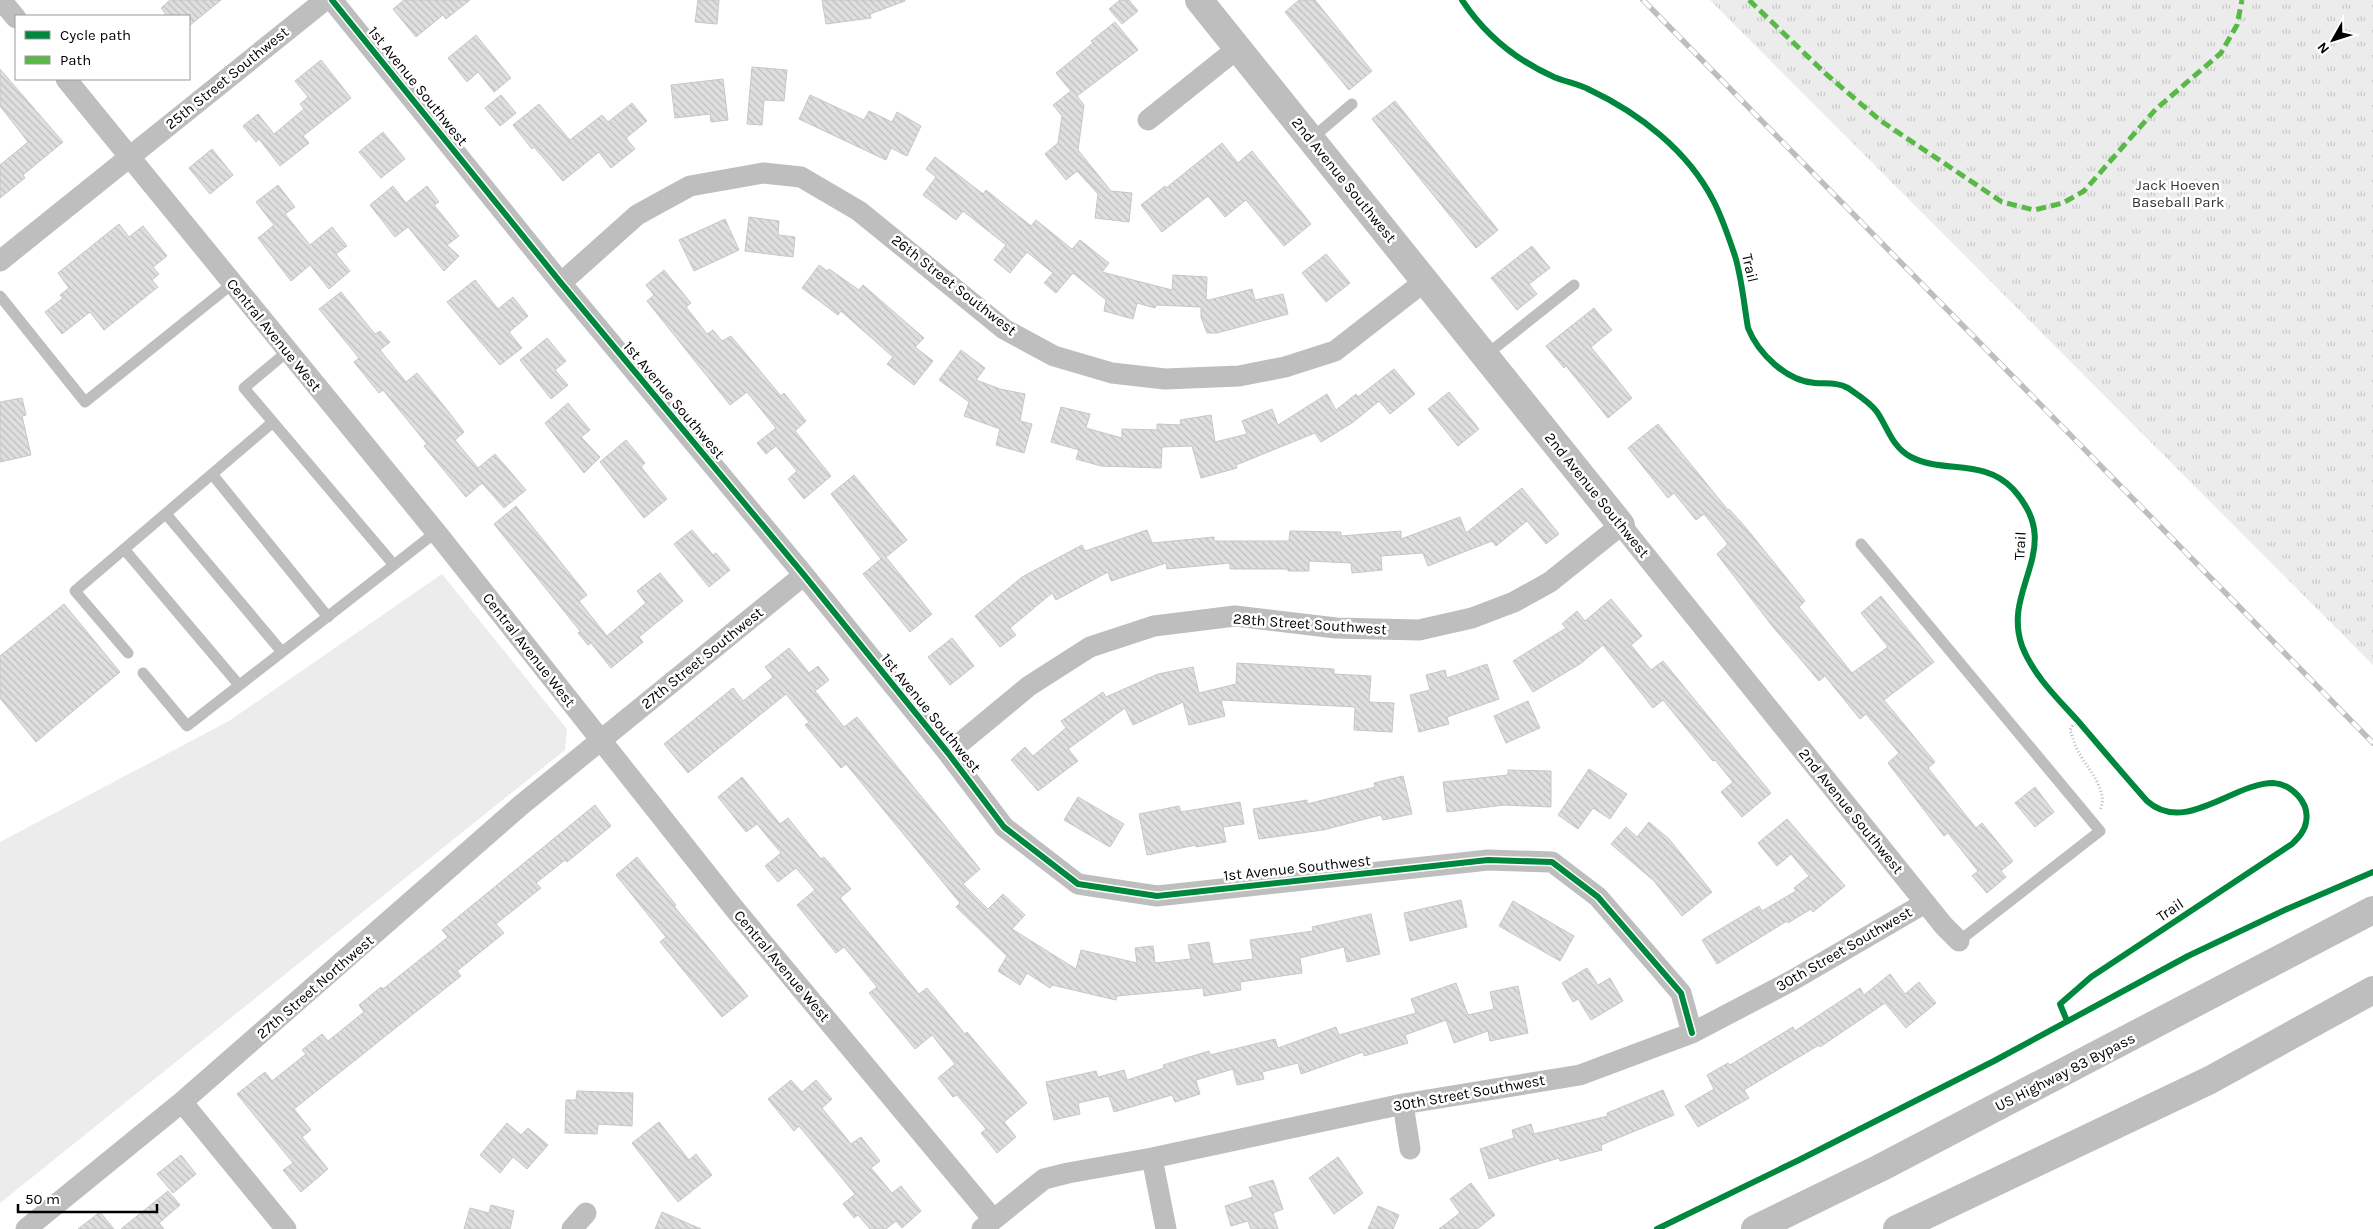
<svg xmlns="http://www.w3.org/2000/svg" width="2373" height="1229" viewBox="0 0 2373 1229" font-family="Karla,sans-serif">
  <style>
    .grass { fill: #ececec }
    .park { fill: url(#park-tufts) }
    .building { fill: url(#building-back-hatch); stroke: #c7c7c7 }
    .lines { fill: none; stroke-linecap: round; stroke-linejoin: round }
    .path { stroke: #b9b9b9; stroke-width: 3; stroke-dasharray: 1 2.5; stroke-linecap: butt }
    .service { stroke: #bebebe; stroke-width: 11 }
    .minor { stroke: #bebebe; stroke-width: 21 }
    .tertiary { stroke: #bebebe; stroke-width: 28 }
    .trunk { stroke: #bebebe; stroke-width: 28 }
    .rail-casing { stroke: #bebebe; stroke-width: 5.5 }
    .rail { stroke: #fff; stroke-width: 4; stroke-dasharray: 11; stroke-linecap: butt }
    .quiet { stroke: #58b947; stroke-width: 5; stroke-dasharray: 10 5; stroke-linecap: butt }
    .cycleway-casing { stroke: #fff; stroke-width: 9 }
    .cycleway { stroke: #00873e; stroke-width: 6 }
    .labels { text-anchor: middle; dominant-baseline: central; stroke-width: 5; stroke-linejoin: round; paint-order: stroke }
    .street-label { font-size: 15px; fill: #000; stroke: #fff }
    .park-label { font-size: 15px; fill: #333; stroke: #fff }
  </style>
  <defs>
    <pattern id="park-tufts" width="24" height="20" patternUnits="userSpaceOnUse" patternTransform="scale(1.25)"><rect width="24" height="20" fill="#ececec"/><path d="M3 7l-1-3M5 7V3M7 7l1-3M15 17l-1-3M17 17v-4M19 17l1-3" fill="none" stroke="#c9c9c9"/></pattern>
    <pattern id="building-back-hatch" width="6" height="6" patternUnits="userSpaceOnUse" patternTransform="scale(1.25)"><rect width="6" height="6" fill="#dfdfdf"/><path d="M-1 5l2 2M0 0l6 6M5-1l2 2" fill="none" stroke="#bebebe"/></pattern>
  </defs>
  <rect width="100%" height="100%" fill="#fff"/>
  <path class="grass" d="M442,574L567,729L565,750L0,1203V842L229,721Z"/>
  <path class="park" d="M1710,0H2373V665Z"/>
  <path class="building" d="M170,0H221L189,26V16H167L161,8Z
    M404,0H470L446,19L443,15L416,37L393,9Z
    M698,0H719L717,24L695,22Z
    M822,0H905V1L870,14L871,18L826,24Z
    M1120,0H1129L1138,11L1122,24L1109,9Z
    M1299,0H1315L1372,71L1349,90L1285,12Z
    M1115,22L1138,50L1077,96L1084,105L1078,150L1111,191L1132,193L1129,222L1095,218L1098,194L1077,171L1066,180L1045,154L1058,143L1062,116L1053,105L1071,91L1056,73L1093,43L1091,41Z
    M476,35L511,78L494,92L478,72L467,82L448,58Z
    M321,60L351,98L303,136L309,143L280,166L259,139L256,142L243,126L258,114L274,134L304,109L300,104L308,97L295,81Z
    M752,67L787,70L784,101L764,100L762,125L747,124Z
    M0,69L63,142L23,175L25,178L0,198V165L28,142L0,106Z
    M723,79L728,120L711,122L710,114L675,118L671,85Z
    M501,95L516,113L500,126L485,108Z
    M810,95L864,120L869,111L892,122L897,112L921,126L907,156L891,148L886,160L799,119Z
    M1395,101L1498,230L1476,248L1372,119Z
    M632,103L647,121L626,138L635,149L611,168L599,152L563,181L534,147L532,149L513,125L539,104L570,140L602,115L608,122Z
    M383,132L405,159L381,178L359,152Z
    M1222,143L1238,163L1252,151L1311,224L1284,246L1246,200L1225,217L1208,196L1162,232L1141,205L1165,186L1166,188Z
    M212,149L233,175L210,194L189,168Z
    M935,157L983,194L986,190L1031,226L1036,220L1072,249L1080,240L1109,263L1102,272L1172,290L1173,275L1207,277L1206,299L1209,300L1252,289L1255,300L1283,294L1288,314L1217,333H1207L1201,317V307L1156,305L1155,308L1137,303L1133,319L1104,311L1106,300L1073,273L1056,293L1044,283L1053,273L1027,252L1010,273L994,260L1006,245L963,211L956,220L923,195L936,177L926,169Z
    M278,185L295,207L285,214L310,245L332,227L347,246L336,254L350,271L329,289L310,265L291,281L258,238L274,225L256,202Z
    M393,186L406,203L427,186L439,202L434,205L459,236L447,245L459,256L444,271L408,227L395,237L370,205Z
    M749,217L779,221L778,235L795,237L793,257L745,251Z
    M725,219L739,250L694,271L679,240Z
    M119,224L129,237L143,226L167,256L153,267L159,274L152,280L158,287L104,330L90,312L62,334L45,312L63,298L60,295L69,288L58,273Z
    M1532,246L1550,268L1529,284L1537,294L1517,310L1491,278Z
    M1326,254L1350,283L1326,302L1302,273Z
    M819,265L827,271L829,269L859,290L863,285L924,338L915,347L933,361L914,385L887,364L893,357L841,311L838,315L802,288Z
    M664,270L691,303L686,307L707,334L713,330L722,341L731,336L781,396L784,393L806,421L795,431L831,476L804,499L788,479L797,471L776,446L766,454L757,443L776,428L747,392L730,405L647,301L654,295L646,285Z
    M475,280L498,309L513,297L528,316L509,332L522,348L500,365L447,302Z
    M341,292L375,334L380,331L390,342L380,350L406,382L417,373L448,411L464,432L455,440L478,468L495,454L526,490L504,508L482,483L466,497L424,446L427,444L383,390L379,393L354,362L359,358L319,309Z
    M1594,308L1612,330L1591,347L1632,398L1608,418L1566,366L1564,368L1546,346Z
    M547,338L566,361L555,370L568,385L551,399L520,360Z
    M961,350L985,368L976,380L1000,389L1025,394L1020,421L1032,424L1024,453L996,445L1000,429L964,416L969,402L939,380Z
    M1394,369L1415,394L1390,414L1379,401L1352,423L1321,442L1315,433L1236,465L1237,468L1201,478L1192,446L1162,447L1161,468L1101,466L1076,459L1079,450L1051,442L1061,407L1090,414L1086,428L1122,438V429L1157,430V424L1181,425L1180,420L1211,415L1215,442L1247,434L1242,421L1272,409L1278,425L1327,394L1336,410L1356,394L1358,397Z
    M1449,392L1479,429L1458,446L1428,409Z
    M22,398L26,415L22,416L31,455L0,462V402Z
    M568,403L590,430L581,437L600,457L584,473L545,423Z
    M1658,424L1728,510L1729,509L1747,529L1805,601L1799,607L1852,673L1888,647L1861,613L1881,596L1934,662L1884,700L1935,762L1928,768L1976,828L1982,823L2013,861L2001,871L2006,877L1987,893L1972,876L1978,871L1948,833L1944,836L1888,763L1899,753L1866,714L1860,719L1825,676L1819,681L1773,627L1717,554L1728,544L1704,514L1696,520L1674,493L1668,498L1628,448Z
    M626,440L645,463L641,467L667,499L644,518L600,462Z
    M854,475L907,540L886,557L932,614L910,632L863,574L881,559L831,494Z
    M1522,488L1559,534L1546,544L1527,521L1496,546L1492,541L1428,566L1423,553L1381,556L1382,570L1352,573L1351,563L1309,561V571H1288V569H1230V563L1167,569L1166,563L1111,581L1108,572L1056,600L1052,593L1010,628L1016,635L1000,647L975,616L1022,577L1082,545L1085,551L1147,530L1152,543L1214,537V541H1289L1290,531L1341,532V536L1401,531V539L1460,517L1466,533Z
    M516,506L587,595L579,601L607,636L646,603L637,591L660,573L683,601L639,637L643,642L611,668L591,643L588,645L578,633L580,631L494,524Z
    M692,530L713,555L716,553L730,570L709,587L674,544Z
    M1611,599L1642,636L1631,645L1651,670L1663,661L1771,793L1742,817L1721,792L1733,782L1715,760L1713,761L1663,700L1653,708L1603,645L1580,664L1533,692L1513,661L1566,628L1562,624L1577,611L1585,621Z
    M64,604L120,672L36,742L0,698V656Z
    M952,638L974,666L950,685L928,657Z
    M789,648L809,673L818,666L829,680L815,691L844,727L857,717L980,869L963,884L988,909L1003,894L1025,915L1012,929L1076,969L1081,950L1137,963L1135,948L1153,946L1155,963L1191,959L1188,945L1209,942L1213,964L1253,959L1250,940L1313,931L1312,927L1371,914L1380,954L1347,962L1344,947L1300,958L1302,973L1240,982L1241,990L1204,996L1203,988L1117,996L1116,1000L1052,985L1050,988L1027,973L1020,985L998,971L1007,956L956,907L960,903L846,764L841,768L805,725L809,722L786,694L688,773L664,744L733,688L743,701L773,677L765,667Z
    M1237,663L1334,669V674L1371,676L1369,702L1394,703L1392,732L1354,730L1355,707L1221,700L1225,716L1189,725L1183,702L1133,725L1125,708L1068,749L1078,761L1038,791L1011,760L1025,747L1033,756L1066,728L1061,721L1103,692L1106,697L1158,674L1193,667L1199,693L1236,684Z
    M1487,664L1499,699L1447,717L1449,724L1419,732L1410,695L1430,690L1426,675L1445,670L1447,678Z
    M1528,701L1540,728L1506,743L1494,716Z
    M1589,769L1627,794L1610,819L1593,808L1578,829L1558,815Z
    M1508,770L1551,771V807L1504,805L1447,812L1443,782L1508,775Z
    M1403,776L1412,814L1383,820L1381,815L1323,830L1259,839L1253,809L1307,800V804L1375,787L1374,783Z
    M742,777L780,824L788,818L821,859L824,857L851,889L840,898L919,994L927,988L965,1034L967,1032L1027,1103L1004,1122L1016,1137L997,1153L981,1133L986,1129L957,1095L953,1097L938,1078L955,1064L932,1035L915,1049L869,993L877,987L844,947L836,953L797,905L815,890L796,868L778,882L765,866L781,853L757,824L746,832L718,797Z
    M2035,787L2054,812L2035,827L2015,803Z
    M1078,797L1124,824L1110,847L1064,820Z
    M1240,802L1244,824L1223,827L1226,842L1196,847V845L1147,855L1139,814L1179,806L1181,812Z
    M595,805L611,826L567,862L565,860L536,883L541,888L496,924L504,933L457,971L461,976L294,1109L311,1130L302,1137L328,1169L301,1192L283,1170L293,1163L237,1094L265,1072L272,1081L306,1054L302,1050L322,1034L328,1041L364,1012L359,1005L381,987L383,989L448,937L442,930Z
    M1787,819L1845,886L1813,912L1811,909L1788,923L1787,921L1717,964L1702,940L1759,906L1762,911L1796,891L1794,888L1809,876L1791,854L1777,866L1758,843Z
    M1649,822L1669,839L1712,892L1682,916L1654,881L1611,844L1626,827L1637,837Z
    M637,857L676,905L674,906L748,996L722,1017L660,942L666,937L616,875Z
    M1461,900L1467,927L1410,941L1404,913Z
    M1513,901L1574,936L1560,961L1499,926Z
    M1587,968L1598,985L1610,978L1623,1001L1591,1020L1578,999L1573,1002L1562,983Z
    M1890,974L1905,994L1919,982L1936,1003L1906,1028L1885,1003L1820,1047L1819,1045L1744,1090L1749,1098L1698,1127L1685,1106L1714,1089L1707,1075L1728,1063L1730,1065L1793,1027L1795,1031L1860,988L1864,995Z
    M1456,983L1468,1015L1494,1009L1490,992L1518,986L1528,1033L1490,1041L1488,1031L1454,1043L1446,1020L1405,1035L1408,1043L1364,1056L1363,1052L1301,1074L1298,1063L1262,1072L1264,1079L1237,1085L1233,1069L1196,1080L1200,1094L1175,1102L1172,1095L1114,1112L1109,1096L1078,1103L1080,1114L1054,1120L1046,1082L1096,1071L1098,1077L1124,1070L1127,1080L1164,1068L1163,1065L1209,1051L1210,1055L1275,1039L1278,1048L1336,1027L1339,1035L1416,1013L1411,999Z
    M791,1080L802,1092L816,1080L832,1099L822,1108L851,1144L861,1137L880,1161L871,1168L892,1193L901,1186L921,1211L902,1228L896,1221L886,1229H870L858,1215L854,1218L843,1204L855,1194L799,1126L794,1131L768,1099Z
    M1663,1090L1674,1115L1601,1145L1602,1150L1560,1161L1559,1158L1489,1179L1480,1149L1514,1138L1512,1130L1531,1124L1534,1134L1608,1116L1607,1113Z
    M577,1091L633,1093L632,1126L598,1124L597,1134L565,1133L566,1100H576Z
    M659,1122L689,1160L696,1154L712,1175L678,1202L632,1143Z
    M507,1123L521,1135L528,1128L548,1145L527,1169L513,1157L500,1173L480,1155Z
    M181,1155L196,1174L173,1193L157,1174Z
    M1338,1157L1363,1193L1334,1214L1309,1178Z
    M1273,1180L1283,1209L1273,1213L1278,1229H1251L1248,1221L1231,1226L1225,1206L1253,1197L1249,1187Z
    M1471,1183L1495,1215L1477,1229H1439L1460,1213L1450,1199Z
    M168,1191L180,1205L159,1223L164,1229H121Z
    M491,1205L514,1211L510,1229H464L470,1208L489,1213Z
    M1378,1206L1399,1215L1393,1229H1368Z
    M100,1212L114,1229H78Z
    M662,1212L701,1229H655Z"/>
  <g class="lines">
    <path class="path" d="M2079,723L2073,725L2070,730C2073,738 2075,746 2079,753C2087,768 2111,793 2099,811"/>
    <path class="service" d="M1311,139L1352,104
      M0,296L85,402L232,284
      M288,351L244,388L394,565L436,532
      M1486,355L1574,285
      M212,474L328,617
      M166,514L282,652
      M1861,544L2100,831L1959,941
      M124,549L239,685
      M128,653L75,591L273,422
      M143,673L187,726L394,565"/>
    <path class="minor" d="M1,0L16,18
      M332,0L561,283L804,575L948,753L1004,827L1078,884L1157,896L1488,860L1552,862L1598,897L1681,993L1692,1033
      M66,79L436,532L733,907L993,1219
      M1148,120L1238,48
      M0,261L325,0
      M561,283L637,215L690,186L763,173L801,177L859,211L1004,329L1054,356L1112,373L1165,379L1239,376L1285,367L1335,351L1425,281
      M948,753L1029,686L1090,647L1154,626L1235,616L1336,628L1419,630L1472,618L1514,602L1550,582L1621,525L1944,926L1959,941
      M182,1102L286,1229
      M1403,1104L1410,1149
      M1152,1158L1166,1229
      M26,1229L182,1102L520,806L804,575
      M572,1229L586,1213
      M982,1229L1044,1179L1068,1173L1152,1158L1403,1104L1580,1075L1692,1033L1793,980L1925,903"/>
    <path class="tertiary" d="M1199,0L1621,525"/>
    <path class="trunk" d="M1755,1229L1880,1168L2373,910
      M1897,1229L2210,1080L2373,990"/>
    <defs>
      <path id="rail" d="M1643,0L2373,743"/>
    </defs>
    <use href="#rail" class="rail-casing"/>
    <use href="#rail" class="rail"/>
    <path class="quiet" d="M1749,0L1826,74L1881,121L2002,202L2034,210L2063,203L2084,191L2156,109L2221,53L2237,25L2242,0"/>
    <defs>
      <path id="cycleway" d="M332,0L561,283L804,575L948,753L1004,827L1078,884L1157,896L1488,860L1552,862L1598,897L1681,993L1692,1033
        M1462,0C1485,35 1516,60 1554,77C1566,82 1579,84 1590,90C1639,113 1688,151 1713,200C1722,217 1729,238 1735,256C1742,279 1744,305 1748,328C1758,353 1786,381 1815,383C1827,384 1837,382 1848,388C1858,395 1870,402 1877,412C1888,428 1892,447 1911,457C1944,474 1984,458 2013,489C2067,548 2001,587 2022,646C2033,675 2058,699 2078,721C2101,748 2124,775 2147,801C2185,835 2233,783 2273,783C2292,784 2310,803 2306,822C2305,831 2298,838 2292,844L2091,977L2060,1004L2067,1021
        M1657,1229L1799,1160L1994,1061L2188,956L2287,909L2373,872"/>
    </defs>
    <use href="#cycleway" class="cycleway-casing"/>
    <use href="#cycleway" class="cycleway"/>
  </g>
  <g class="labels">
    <g class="street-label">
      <text transform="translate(227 78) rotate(-39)">25th Street Southwest</text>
      <text transform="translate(418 86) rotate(51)">1st Avenue Southwest</text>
      <text transform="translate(1344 180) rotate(51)">2nd Avenue Southwest</text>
      <text transform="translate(1750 268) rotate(77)">Trail</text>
      <text transform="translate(954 285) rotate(38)">26th Street Southwest</text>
      <text transform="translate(274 335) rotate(51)">Central Avenue West</text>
      <text transform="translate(674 400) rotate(50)">1st Avenue Southwest</text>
      <text transform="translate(1597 495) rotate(51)">2nd Avenue Southwest</text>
      <text transform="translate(2020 546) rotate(-87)">Trail</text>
      <text transform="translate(1310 624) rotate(4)">28th Street Southwest</text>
      <text transform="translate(529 650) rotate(52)">Central Avenue West</text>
      <text transform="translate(702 658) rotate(-39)">27th Street Southwest</text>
      <text transform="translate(931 713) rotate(51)">1st Avenue Southwest</text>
      <text transform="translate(1851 811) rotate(51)">2nd Avenue Southwest</text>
      <text transform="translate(1297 868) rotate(-6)">1st Avenue Southwest</text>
      <text transform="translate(2170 910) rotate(-34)">Trail</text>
      <text transform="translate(1844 949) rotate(-30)">30th Street Southwest</text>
      <text transform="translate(782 966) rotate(50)">Central Avenue West</text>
      <text transform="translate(315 987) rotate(-41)">27th Street Northwest</text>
      <text transform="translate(2065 1072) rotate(-27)">US Highway 83 Bypass</text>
      <text transform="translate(1469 1093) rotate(-10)">30th Street Southwest</text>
    </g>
    <g class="park-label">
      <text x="2178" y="185">Jack Hoeven<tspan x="2178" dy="17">Baseball Park</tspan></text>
    </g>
  </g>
  <rect x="15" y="15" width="175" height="65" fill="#ffffff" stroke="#999999"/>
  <rect x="25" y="31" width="25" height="8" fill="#00873e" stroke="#999999"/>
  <text x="60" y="40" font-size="15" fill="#000000">Cycle path</text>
  <rect x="25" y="56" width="25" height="8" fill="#58b947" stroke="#999999"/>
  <text x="60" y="65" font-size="15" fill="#000000">Path</text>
  <g transform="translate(2333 40) rotate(231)" stroke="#ffffff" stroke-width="4" paint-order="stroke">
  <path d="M0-4L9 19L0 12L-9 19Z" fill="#000000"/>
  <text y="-8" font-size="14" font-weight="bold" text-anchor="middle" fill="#000000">N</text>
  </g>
  <path d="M18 1204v8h139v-8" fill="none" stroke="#000000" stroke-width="2.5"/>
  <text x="25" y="1204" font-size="15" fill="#000000" stroke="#ffffff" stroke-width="4" paint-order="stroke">50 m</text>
</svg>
